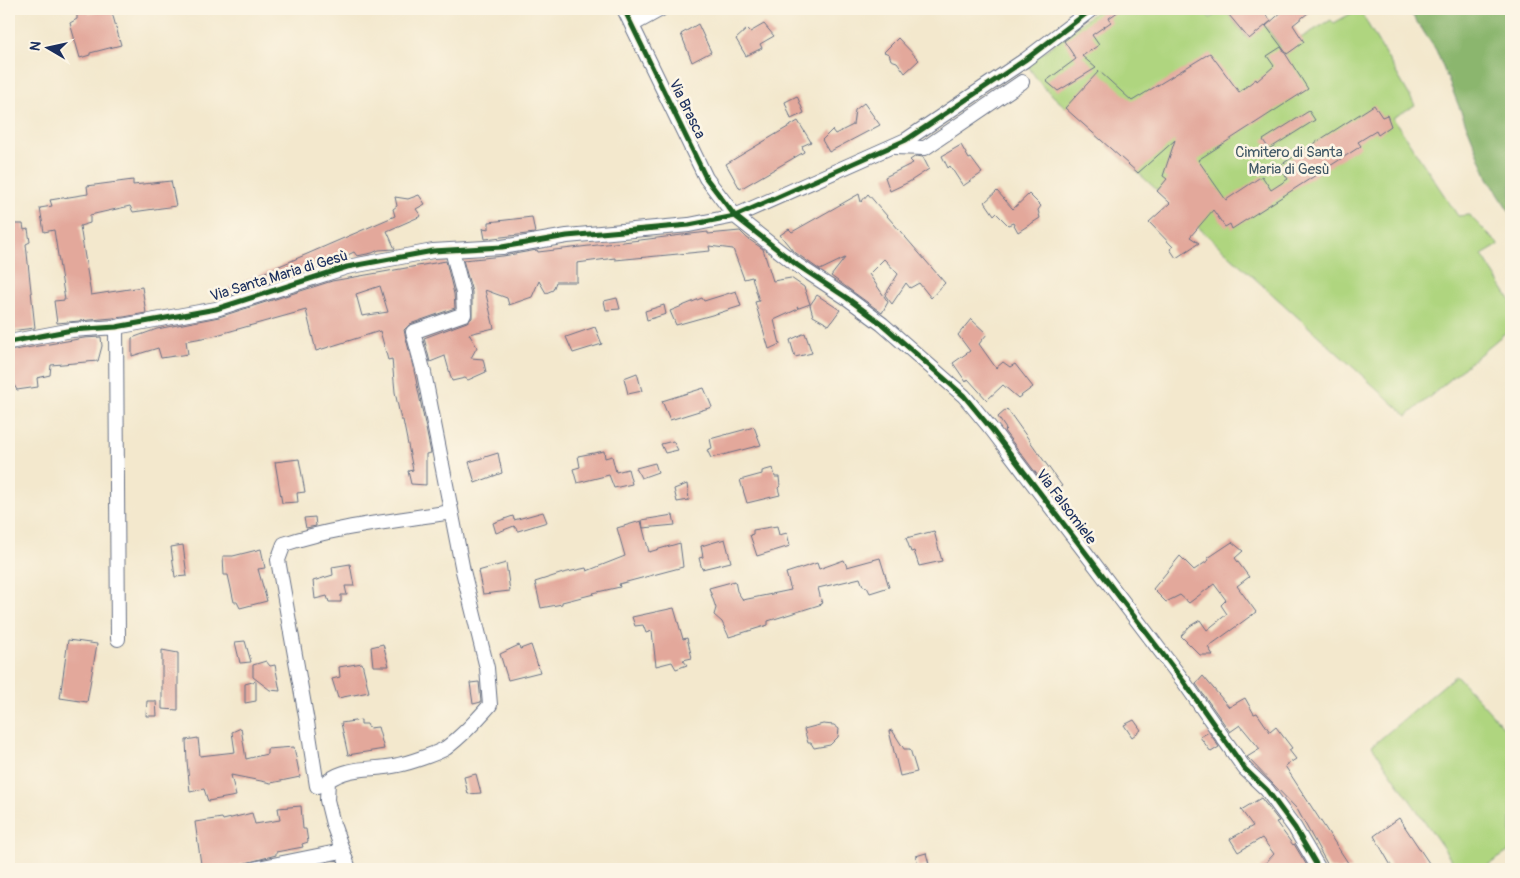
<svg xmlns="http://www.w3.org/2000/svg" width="1520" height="878" viewBox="0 0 1520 878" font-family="Pangolin,sans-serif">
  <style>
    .green { fill: #afd57f; stroke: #65826e }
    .forest { fill: #8bb66e; stroke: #537266 }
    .building { fill: #e3a89b; fill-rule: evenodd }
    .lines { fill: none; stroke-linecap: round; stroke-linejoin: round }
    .minor-casing { stroke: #677085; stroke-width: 16 }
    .minor { stroke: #fff; stroke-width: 14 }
    .cycleway-casing { stroke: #fcf5e5; stroke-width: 8 }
    .cycleway { stroke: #1b5e20; stroke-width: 5 }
    .labels { text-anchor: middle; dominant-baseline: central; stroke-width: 5; stroke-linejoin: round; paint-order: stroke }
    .street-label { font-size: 15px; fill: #1b2f5e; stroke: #fcf5e5 }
    .park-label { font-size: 15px; fill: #405866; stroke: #fcf5e5 }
  </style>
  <rect width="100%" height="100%" fill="#fcf5e5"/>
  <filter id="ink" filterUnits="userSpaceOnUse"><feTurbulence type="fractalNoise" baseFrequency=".02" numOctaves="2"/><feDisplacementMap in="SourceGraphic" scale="10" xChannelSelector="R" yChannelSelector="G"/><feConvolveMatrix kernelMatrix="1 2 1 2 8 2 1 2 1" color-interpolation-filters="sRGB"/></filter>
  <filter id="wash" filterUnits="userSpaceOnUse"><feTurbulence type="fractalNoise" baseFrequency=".0096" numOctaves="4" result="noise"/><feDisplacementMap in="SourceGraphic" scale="20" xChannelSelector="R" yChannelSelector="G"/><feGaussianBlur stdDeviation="1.12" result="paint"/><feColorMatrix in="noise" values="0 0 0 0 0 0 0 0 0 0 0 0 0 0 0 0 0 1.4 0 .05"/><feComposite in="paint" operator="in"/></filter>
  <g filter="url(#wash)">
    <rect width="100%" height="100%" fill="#f3e8cd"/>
    <path class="green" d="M1099,9H1203L1210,18L1224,9L1248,39L1265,25L1282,49L1331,20L1334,23L1359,9L1415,105L1393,118L1458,216L1469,215L1499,245L1482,255L1511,301V328L1407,416L1042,86L1027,65Z
      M1456,675L1511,735V850L1482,869H1458L1372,746Z"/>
    <path class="forest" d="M1408,9H1511V214L1488,178L1436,50Z"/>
    <g id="blocks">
      <path class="building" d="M85,9H88L89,14L111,9L121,45L90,53V55L80,58L70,23L77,19V12Z
        M1105,9H1122L1109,18L1111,22L1092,35L1099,45L1082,56L1096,68L1058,91L1046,81L1076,59L1064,41Z
        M1224,9H1261L1271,21L1249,39Z
        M1285,9H1313L1293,25L1304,42L1287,54L1266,26Z
        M698,24L711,52L692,62L681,34Z
        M764,24L774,36L760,44L762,48L746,56L736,39L747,29L750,32Z
        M898,38L919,60L905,73L897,62L891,60L889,54L884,52Z
        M1281,47L1308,89L1198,160L1226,200L1262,176L1271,190L1288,179L1279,166L1374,105L1382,117L1387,115L1391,126L1378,135L1376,131L1358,142L1361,146L1232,229L1230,224L1225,227L1213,210L1190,237L1199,243L1176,258L1170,249L1173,247L1149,222L1170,203L1157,191L1167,179L1163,176L1175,140L1138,173L1065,108L1099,71L1132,101L1210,53L1239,92L1256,79L1257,81L1274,66L1267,56Z
        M797,96L804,113L791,119L785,102Z
        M864,103L880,125L829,152L822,140L832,130L835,134L853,125L855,110Z
        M1309,111L1315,120L1269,149L1263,140Z
        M798,121L811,142L802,146L804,152L740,189L726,164Z
        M961,145L969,159L971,158L982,173L963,186L950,166L948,168L942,156Z
        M916,156L923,157L929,169L909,182L890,191L885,177L913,163L910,160Z
        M133,180V185L171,181L176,206L133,212L130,206L90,215V223L80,226L91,295L142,287L146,313L124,317L57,323L54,301L65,300L54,230L44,232L40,208L52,206L50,200L88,194L87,186Z
        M997,191L1013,209L1029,194L1041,206L1038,210L1040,218L1018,232L1013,223L1008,225L996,213L994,215L985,202Z
        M859,194L861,202L868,194L945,283L931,298L919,283L910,288L906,283L892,304L885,295L898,274L884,259L869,274L888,302L882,313L831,276L845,258L820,270L793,251L780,235L789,229L792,232Z
        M419,195L425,204L416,209L421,216L387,231L395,249L379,250L372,253L357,256L354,252L331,263L219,299L217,293L395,216L393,209L397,206L395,197L408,199Z
        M532,217L535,233L485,239L483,228L489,229V222Z
        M9,224H23L24,230L28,229L30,242L26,244L35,328L9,331Z
        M740,231L747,238L763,249L773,281L791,278L804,287L810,304L799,308L797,307L798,309L774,320L780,344L769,349L755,302L759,301L752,277L744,279L733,249L709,246L710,251L615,260V258L577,263V282H556L553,290L546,293L539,281L532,297L509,305L507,298L485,290L494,328L469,334L477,347L471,358L483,359L486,372L468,380L465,378L452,381L445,356L430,362L424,338L467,322L472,318V292L463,260L503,256L537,250L538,252L708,232V234Z
        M446,261L454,294L455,308L410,324L404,330L415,375L431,453L426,454V485L411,484L408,471L413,470L403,420H401L395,392L392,359L388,360L380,331L316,351L306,310L213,336L186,341L188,354L161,358L158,348L132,356V338L157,329L219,317L332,281ZM380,286L388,312L362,316L356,294Z
        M736,291L741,306L719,313L676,325L670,311L702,298L704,301Z
        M817,295L840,310L829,325L813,316L810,305Z
        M617,298L620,309L606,310L604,301Z
        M664,305L666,314L647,320L645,311Z
        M971,319L987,334L979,344L996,368L1003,362L1010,367L1015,364L1033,387L1018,398L1003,385L987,400L968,379L966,382L953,363L970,351L958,335Z
        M595,327L602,344L573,353L566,337Z
        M805,333L812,353L795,357L790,340Z
        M101,337L102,346L98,361L51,365L50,375L37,378L38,387L17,390L14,385L9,388V351L84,338Z
        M637,373L642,391L628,394L624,378Z
        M704,388L712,407L670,420L662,401Z
        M1007,409L1062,486L1051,493L1004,431L1006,429L998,417Z
        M754,427L761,445L711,458L707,450L712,448L710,439Z
        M673,441L678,450L665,453L661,444Z
        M604,451L605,458L612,456L616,472L628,469L632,484L614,488L609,475L577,483L573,469L580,467L578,456Z
        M498,453L502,473L475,483L469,462Z
        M299,459L305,492L297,493L298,502L282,503L275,462Z
        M655,463L658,472L641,478L636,468Z
        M773,468L775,477H779L780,486L778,488L780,495L747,503L740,480L762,474V471Z
        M687,484L689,500L677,502L674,489Z
        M543,512L547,522L518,531L514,526L496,533L493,523L513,516L514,520Z
        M673,515L675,525L643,528L642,520Z
        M315,517L316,526L306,528L304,518Z
        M641,521L649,552L680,543L683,567L619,584L620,587L593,593L594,594L562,602V604L541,608L535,582L563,573L586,568L587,571L625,556L617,528Z
        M777,526L779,535L787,533L790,546L757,556L750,535L753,534V530Z
        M934,531L942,561L919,566L914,551L911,552L906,538Z
        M725,539L731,562L702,569L699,558L703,557L701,546Z
        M1232,542L1243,551L1235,558L1249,577L1237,586L1256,612L1208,647L1213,655H1200L1181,636L1190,626L1200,620L1207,630L1227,614L1221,605L1226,600L1214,584L1189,603L1180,595L1166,602L1153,589L1180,556L1194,570L1209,560L1208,558Z
        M183,545L187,576L175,577L171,547Z
        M261,549L265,568L258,569L267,601L240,608L237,602H234L228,575H224L223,556H233Z
        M880,558L889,587L870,593L867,587L863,586L860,578L818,588L822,604L768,621V625L729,637L722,622L714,615L716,608L709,588L735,581L737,591L743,600L791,590L786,573L817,563L819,569L844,560L847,567Z
        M506,563L510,591L483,594L478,571Z
        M350,564L354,586H345L347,595H341V602H329L327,596L315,599L313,581L333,575L332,567Z
        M674,608L683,639L687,638L692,658L683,660L687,665L676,669L672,662L656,666L652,631L646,633L643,625L635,626L632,617Z
        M68,640L97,644L87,702L60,698Z
        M245,641L251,662L240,663L235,642Z
        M383,644L389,666H373L371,647Z
        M519,645L520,649L531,645L540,672L508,680L500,654Z
        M162,650L178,653V710L162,709Z
        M266,661L270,666L275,665L280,691L270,690L253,677V665Z
        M362,663L369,692L338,698L332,679L340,677L339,667Z
        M1203,676L1229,707L1245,698L1254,714L1257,713L1270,732L1276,727L1292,748L1289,750L1296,759L1285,766L1352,869H1330L1297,809L1247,757L1260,749L1240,725L1230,732L1196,684Z
        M256,681V701L245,703V684Z
        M479,682L481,702L473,704L470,683Z
        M147,701H156L157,716H146Z
        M361,720V724H367L369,728L378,727L384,749L348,755L341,723Z
        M1134,720L1141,730L1132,737L1124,725Z
        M823,724L834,725L839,729L838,737L830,745L814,748L811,743H808L804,729Z
        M241,728L246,759L267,754V749L294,747L300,777L271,783L231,775L236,796L208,801L204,789L190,792L187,761L186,740L198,738L200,756L235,752L232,732Z
        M892,730L904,749H910L917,772L900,776L889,731Z
        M1209,732L1219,747L1211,752L1200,737Z
        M476,774L481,793L468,794L464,777Z
        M1261,798L1279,821L1276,822L1293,845L1294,844L1309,869H1260L1274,854L1262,838L1238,852L1230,839L1253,826L1241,810Z
        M301,806L303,829H306L308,842L302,844L303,847L276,852V855L231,867L232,869H203L201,864L195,822L222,818L223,820L252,813L255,824L280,820L278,808Z
        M1399,818L1433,869H1393L1374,836Z
        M926,853L929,864L918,867L916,856Z"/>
    </g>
  </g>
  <g filter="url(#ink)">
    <use href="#blocks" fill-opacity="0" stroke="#677085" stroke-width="1"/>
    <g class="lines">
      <defs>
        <path id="minor" d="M624,9L706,178L735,216L797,265L847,298L882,324L964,396L993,431L1184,682L1245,769L1267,790L1295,828L1319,869
          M632,25L661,9
          M894,147L925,148L1022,82
          M116,327L118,639
          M9,342L72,330L116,327L216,309L347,267L433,251L502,247L567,236L689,225L735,216L906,140L1025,60L1092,9
          M317,786L307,722L278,560L284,544C337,526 396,521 451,512
          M253,869L342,851
          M349,869L333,824L327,800L328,781C349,765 374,771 398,765C409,763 438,753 446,748C462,736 477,720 490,705L487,668L463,571L424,373L413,332L464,314L463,293L452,250"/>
      </defs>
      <use href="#minor" class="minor-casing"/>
      <use href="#minor" class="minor"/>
      <defs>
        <path id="cycleway" d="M624,9L706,178L735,216L797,265L847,298L882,324L964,396L993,431L1184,682L1245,769L1267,790L1295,828L1319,869
          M9,342L72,330L116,327L216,309L347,267L433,251L502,247L567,236L689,225L735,216L906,140L1025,60L1092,9"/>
      </defs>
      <use href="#cycleway" class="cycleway-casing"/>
      <use href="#cycleway" class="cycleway"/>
    </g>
  </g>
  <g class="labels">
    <g class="street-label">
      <text transform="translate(687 109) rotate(64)">Via Brasca</text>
      <text transform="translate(279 276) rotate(-17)">Via Santa Maria di Gesù</text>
      <text transform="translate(1066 507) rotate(53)">Via Falsomiele</text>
    </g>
    <g class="park-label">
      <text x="1289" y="152">Cimitero di Santa<tspan x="1289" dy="17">Maria di Gesù</tspan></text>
    </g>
  </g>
  <rect width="1520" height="878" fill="none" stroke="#fcf5e5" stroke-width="30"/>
  <g transform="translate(48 48) rotate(279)" stroke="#fcf5e5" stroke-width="4" paint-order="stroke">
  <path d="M0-4L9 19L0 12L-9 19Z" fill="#1b2f5e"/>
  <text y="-8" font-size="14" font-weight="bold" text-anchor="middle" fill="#1b2f5e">N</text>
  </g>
</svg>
